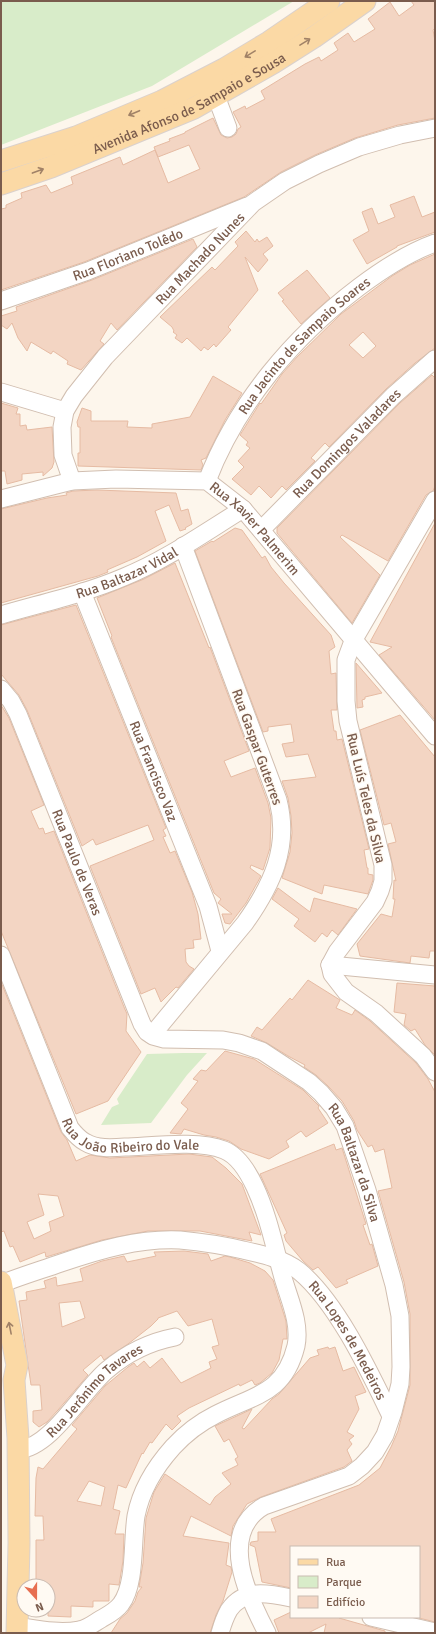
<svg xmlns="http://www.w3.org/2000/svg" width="436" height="1634" viewBox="0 0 436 1634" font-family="Signika,sans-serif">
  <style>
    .green { fill: #d8ecc9 }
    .building { fill: #f3d5c3; stroke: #e6bba3; fill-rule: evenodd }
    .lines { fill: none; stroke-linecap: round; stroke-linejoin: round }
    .minor-casing { stroke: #d1beb0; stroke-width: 19 }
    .major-casing { stroke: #dad1cd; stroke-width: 23 }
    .minor { stroke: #fff; stroke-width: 17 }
    .major { stroke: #fbd9a5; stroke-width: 21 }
    .oneway { stroke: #a18267 }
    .labels { text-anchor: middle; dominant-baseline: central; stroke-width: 3; stroke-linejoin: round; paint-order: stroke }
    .street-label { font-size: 14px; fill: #7a5c4d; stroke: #fffaf3 }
  </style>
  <rect width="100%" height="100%" fill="#fdf6ec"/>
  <path class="green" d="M1,1H294L152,86L1,145Z
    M183,1053H207L187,1075L151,1123L101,1125L112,1107L119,1104L117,1099L147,1054Z"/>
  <path class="building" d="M411,1H435V28L433,30L435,41V118L398,125L355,138L315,155L281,172L244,197L84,262L1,290V209L6,208V205L22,198L21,193L46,185L51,193L73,184L71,177L120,157L123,165L155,150L168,183L200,169L189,145L158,157L154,147L170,141L169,139L185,133V132L213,118L221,135L227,138L232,137L236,134L238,129L241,127L233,112L245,106L246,109L265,99L261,91L305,64L319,57L321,61L338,50L334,43L348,33L354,42L375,29L368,19L390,2L399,16L414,5Z
    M414,196L422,217L435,212V232L397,246V247L367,264L353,240L369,231L362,212L372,208L378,224L395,217L390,205Z
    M246,231L255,242L257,239L259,242L267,237L273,246L263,254L268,260L258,272L245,257L258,290L228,327L231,330L216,347L214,344L208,350L204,347L201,351L187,338L182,343L175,338L177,335L173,332L174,331L172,327L160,317L212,267L215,270L238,246L235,242Z
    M193,239L197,247L117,330L111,323L100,341L104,344L81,370L67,364L68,361L53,351L51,354L31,342L27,351L18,338L12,323L7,329L1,325V316L17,311L16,307L92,280Z
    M435,254V348L415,363L386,389L329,447L325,443L311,458L315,461L286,490L282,486L271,498L259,486L251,495L232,479L244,467L238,461L250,448L246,445L248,442L240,435L260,403L261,404L282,374L297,357L341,314L392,276L410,265ZM363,332L376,346L363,358L349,345Z
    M307,270L330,298L301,324L282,301L284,300L278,293Z
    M432,375L435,378V486L433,491L426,495L388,561L342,535L340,537L380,575L352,623L277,533V528L400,403Z
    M213,376L242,393L225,420L206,458L201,460L203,465L201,470L78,466V453H80V427H78L77,422L82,408L91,411V421H128L127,427L152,428V424L190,417Z
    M1,403L18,408L16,414H20V426L26,425L27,430L52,427L54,462L52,468L43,476V472L22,474V480L7,484L5,471H1Z
    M97,490L176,493L181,511L188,509L192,524L185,528L186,529L180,531L169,505L155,511L166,541L137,557L107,570L108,572L98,576L1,603V509L47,498L67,495L66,493L73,491Z
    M435,523V720L379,655L392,647L370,642Z
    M235,528L242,530L262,558L265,556L271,567L284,583L331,635L335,647L329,651L331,674L336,673L337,710H331L334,731H336L337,740L342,739L369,849L364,850L367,868H368V874L373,875V880L368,894L324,885L322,894L282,878L290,852L292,833L291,816L288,798L282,781L316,777L308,754L286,757L282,744L294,742L291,724L268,727V731L263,732L195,551L212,541L213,542Z
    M175,563L209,648L210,647L249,751L224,761L231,777L255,768L268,803L271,818L270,848L263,870L251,865L250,868L261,876L246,903L230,924L225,923L222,914H232L218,903L221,899L214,893L111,637L112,636L97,598L144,579Z
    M76,605L166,828L163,830L166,836L163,837L170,853L175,851L192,892L198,914L201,939L193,940L194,948L185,949L186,962L189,966L194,969L178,988L176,987L161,1002L155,988L141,994L90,866L154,840L148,825L96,845L93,839L82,846L27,710L19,695L1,674V625Z
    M356,663L382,693L365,697V699L362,700L363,707L357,708Z
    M1,705L9,718L44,805L31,811L39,829L43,828L45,834L54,831L124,1007L127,1014L126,1031L141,1052L108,1101L76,1114L1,931Z
    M400,715L435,757V951H430L429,958L411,956L410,963L360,956L357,944L381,914L392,917L395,899H393L394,880L396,881L388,844L396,842L391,823L384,825L360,730Z
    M278,888L310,912L314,898L357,909L338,935L332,930L327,937L322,933L315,942L294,926L299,919L272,899Z
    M308,980L340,1000L336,1008L352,1015L355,1010L370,1021L416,1063L428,1079L435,1092V1622L419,1618V1547H291V1588L262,1582L255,1547L250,1545L251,1542L258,1541V1532H276L271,1519L359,1485L380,1468L391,1447L398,1431L410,1385V1314L404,1282L378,1191L392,1188L384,1149L375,1152L372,1145L368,1147L357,1130L354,1121L342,1101L328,1086L316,1075L304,1067L305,1065L288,1056L267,1043L251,1036L257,1027L262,1030L290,998L292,1000Z
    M1,982L61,1132L67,1140L76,1161L90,1155L110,1158L189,1154L212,1157L226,1168L242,1184L261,1235L249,1232L252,1241L200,1231H148L102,1240L46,1257L45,1252L20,1262L13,1246L10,1247L4,1231L1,1232ZM38,1194L58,1196L64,1216L49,1222L51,1231L34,1239L27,1222L44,1215Z
    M397,983L435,986V1055L425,1045L415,1029L411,1031L404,1025L406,1014L394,1012Z
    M225,1051L254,1059L303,1090L319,1106L318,1108L328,1123L306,1137L301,1131L286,1141L289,1147L269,1159L241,1149L229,1141L216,1137L204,1135L184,1129L181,1134L170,1133L188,1109L181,1103L198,1081L193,1079L201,1070L206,1071Z
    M334,1144L336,1150L342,1148L366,1224L363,1225L370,1245L372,1244L378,1266L346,1280L348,1283L336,1288L318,1267L313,1270L303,1261L286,1241L284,1235L287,1233L260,1174Z
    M184,1251L208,1254L211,1261L225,1256L230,1257L250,1263L265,1271L273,1280L286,1321L287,1339H283L279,1360L272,1373L260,1383L255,1385L252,1380L240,1386L239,1384L189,1408L177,1416L181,1421L172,1430L166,1424L152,1443L150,1442L143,1454L142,1453L126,1488L118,1485L113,1509L120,1511L115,1534H124L123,1561L119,1585L109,1584V1601H93V1607L71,1606V1617L48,1616V1586H36V1540H44L43,1516H35L36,1478L38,1467L43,1469L77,1429L72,1425L105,1386L128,1367L134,1363L137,1367L144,1361L150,1368L162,1358L181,1383L211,1368L209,1362L217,1359L212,1347L219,1345L212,1319L188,1326L177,1311L158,1318V1319L151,1326L128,1344L104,1360L101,1355L83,1370L88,1375L58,1410L47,1422L39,1427L33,1422V1411L42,1410L40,1385H31L19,1301L27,1300L26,1292L46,1288L44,1281L56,1277L57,1286L83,1281L80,1269L102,1261L124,1256L127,1262L156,1256L154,1252ZM80,1301L85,1318L62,1327L59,1303ZM89,1481L105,1487L101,1506L77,1501Z
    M328,1347L329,1349L335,1347L343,1371L354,1367L366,1392L355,1396L359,1409L347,1432L354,1436L349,1440L352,1444L347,1450L352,1461L344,1467L261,1497L247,1504L233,1526L231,1536L191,1516L183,1536L229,1543L226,1565L231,1567L232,1572L223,1601L216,1615L210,1633H111L120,1619L127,1613L135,1601L138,1592L142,1587H139L143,1563L146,1518L154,1492L165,1474L210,1505L215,1497L231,1484L222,1473L238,1465L235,1459L238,1457L229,1439L224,1442L215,1426L252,1409L242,1428L244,1429L272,1399L279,1394L310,1358L319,1355L317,1350Z
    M291,1612V1617H342L339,1618L385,1631V1633H324L326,1624L308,1633H279L274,1620Z"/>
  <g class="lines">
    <defs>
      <g id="minor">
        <path d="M216,96L228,128"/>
        <path id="s1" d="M1,301L88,271L247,206"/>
        <path d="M1,392L65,411"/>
        <path id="s2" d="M72,481L63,455L62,427L65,411L74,396L105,357L253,203L285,181L319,164L359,147L400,135L435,128"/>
        <path id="s3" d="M207,481C237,403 293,337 359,287C383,269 407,253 435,243"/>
        <path id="s4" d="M1,499L72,481L116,479L207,481L243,509L435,736"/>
        <path id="s5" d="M261,530L393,396L435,359"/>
        <path id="s6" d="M82,592L208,906L220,951"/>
        <path id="s7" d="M1,615C42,603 84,594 124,577C166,560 204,533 243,509"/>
        <path id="s8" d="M1,689L11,701L18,714L142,1024L147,1032L153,1036L164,1039L223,1040L239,1043L262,1051L309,1082L321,1093L334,1108L345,1126L367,1190L394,1285L400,1316L401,1367L400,1384L393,1412L385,1435L375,1452L362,1466L349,1476L264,1506C217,1533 248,1597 267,1633"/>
        <path id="s9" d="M1,955L70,1128C74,1133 79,1139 85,1142C96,1149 112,1148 125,1147C153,1146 199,1140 224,1150C239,1156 249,1174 255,1187C268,1215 274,1245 282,1274C288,1297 301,1322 296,1346C284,1395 253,1395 215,1415C199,1423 185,1434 173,1447C156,1466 141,1490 136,1516C132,1541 136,1584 121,1604C116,1611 108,1615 101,1619C94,1623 87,1629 79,1630C59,1634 37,1629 17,1626"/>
        <path d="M330,965L337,952L375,902L380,891L383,881V865L348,721L346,701V660L353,641L435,500"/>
        <path d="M330,965L332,974L346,992L376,1013L423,1056L435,1072"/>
        <path d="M330,965L435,975"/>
        <path d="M152,1035L245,923C272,885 290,847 278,800L183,546"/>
        <path id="s10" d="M1,1284C21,1276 41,1270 61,1263C99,1250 139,1238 180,1240C201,1242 222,1245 243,1250C261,1254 284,1259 299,1271C337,1302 370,1373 391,1416"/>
        <path id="s11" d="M18,1450C51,1448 82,1391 107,1370C127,1353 149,1342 175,1337"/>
        <path d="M371,1617L435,1632"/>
        <path d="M220,1633C222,1626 225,1617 229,1610C244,1588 268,1593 291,1598"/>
      </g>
      <g id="major">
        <path d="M1,161L76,137L162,101L224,69L269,42L329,1"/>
        <path id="s12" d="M1,184L51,167L194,108L273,63L314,37L365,1"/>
        <path d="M1,1282L17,1365L14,1380L18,1438L19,1543L17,1633"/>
      </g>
    </defs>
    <use href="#minor" class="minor-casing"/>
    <use href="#major" class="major-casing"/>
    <use href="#minor" class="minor"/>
    <use href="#major" class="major"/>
  </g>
  <defs><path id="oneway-shaft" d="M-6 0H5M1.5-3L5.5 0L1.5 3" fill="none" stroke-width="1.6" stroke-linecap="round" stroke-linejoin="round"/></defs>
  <g class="oneway">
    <use href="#oneway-shaft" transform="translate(305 42) rotate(-32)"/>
    <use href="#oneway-shaft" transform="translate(250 54) rotate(149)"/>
    <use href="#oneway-shaft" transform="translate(134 113) rotate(157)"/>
    <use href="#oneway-shaft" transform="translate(38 171) rotate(-20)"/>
    <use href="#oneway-shaft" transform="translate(10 1328) rotate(-101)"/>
  </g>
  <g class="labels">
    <g class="street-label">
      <text stroke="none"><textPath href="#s12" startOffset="205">Avenida Afonso de Sampaio e Sousa</textPath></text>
      <text stroke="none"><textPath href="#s1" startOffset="135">Rua Floriano Tolêdo</textPath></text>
      <text stroke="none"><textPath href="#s2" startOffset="276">Rua Machado Nunes</textPath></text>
      <text stroke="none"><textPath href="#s3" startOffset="169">Rua Jacinto de Sampaio Soares</textPath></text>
      <text stroke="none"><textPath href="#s5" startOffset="122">Rua Domingos Valadares</textPath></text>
      <text stroke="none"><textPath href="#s4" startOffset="276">Rua Xavier Palmerim</textPath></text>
      <text stroke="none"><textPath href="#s7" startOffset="133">Rua Baltazar Vidal</textPath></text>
      <text transform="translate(257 747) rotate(70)">Rua Gaspar Guterres</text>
      <text stroke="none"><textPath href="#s6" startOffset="193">Rua Francisco Vaz</textPath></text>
      <text transform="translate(366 798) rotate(77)">Rua Luís Teles da Silva</text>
      <text stroke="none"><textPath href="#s8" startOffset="190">Rua Paulo de Veras</textPath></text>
      <text stroke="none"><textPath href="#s9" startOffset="249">Rua João Ribeiro do Vale</textPath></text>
      <text stroke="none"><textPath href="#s8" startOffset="643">Rua Baltazar da Silva</textPath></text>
      <text stroke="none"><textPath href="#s10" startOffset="395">Rua Lopes de Medeiros</textPath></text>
      <text stroke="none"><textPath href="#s11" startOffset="99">Rua Jerônimo Tavares</textPath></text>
    </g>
  </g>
  <rect width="436" height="1634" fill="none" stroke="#7a5c4d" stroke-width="4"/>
  <rect x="290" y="1546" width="130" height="72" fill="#fffaf3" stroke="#cabbb1"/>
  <rect x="298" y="1559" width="20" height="6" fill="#fbd9a5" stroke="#cabbb1"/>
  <text x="326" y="1566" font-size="12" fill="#7a5c4d">Rua</text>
  <rect x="298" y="1576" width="20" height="12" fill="#d8ecc9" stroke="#cabbb1"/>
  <text x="326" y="1586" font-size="12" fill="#7a5c4d">Parque</text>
  <rect x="298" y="1596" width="20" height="12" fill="#f3d5c3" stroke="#cabbb1"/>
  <text x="326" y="1606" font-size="12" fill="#7a5c4d">Edifício</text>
  <g transform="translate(36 1598) rotate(159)"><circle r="19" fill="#fffaf3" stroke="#cabbb1"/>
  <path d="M0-3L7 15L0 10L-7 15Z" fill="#e76f51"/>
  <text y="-6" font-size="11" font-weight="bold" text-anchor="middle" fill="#7a5c4d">N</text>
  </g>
</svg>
